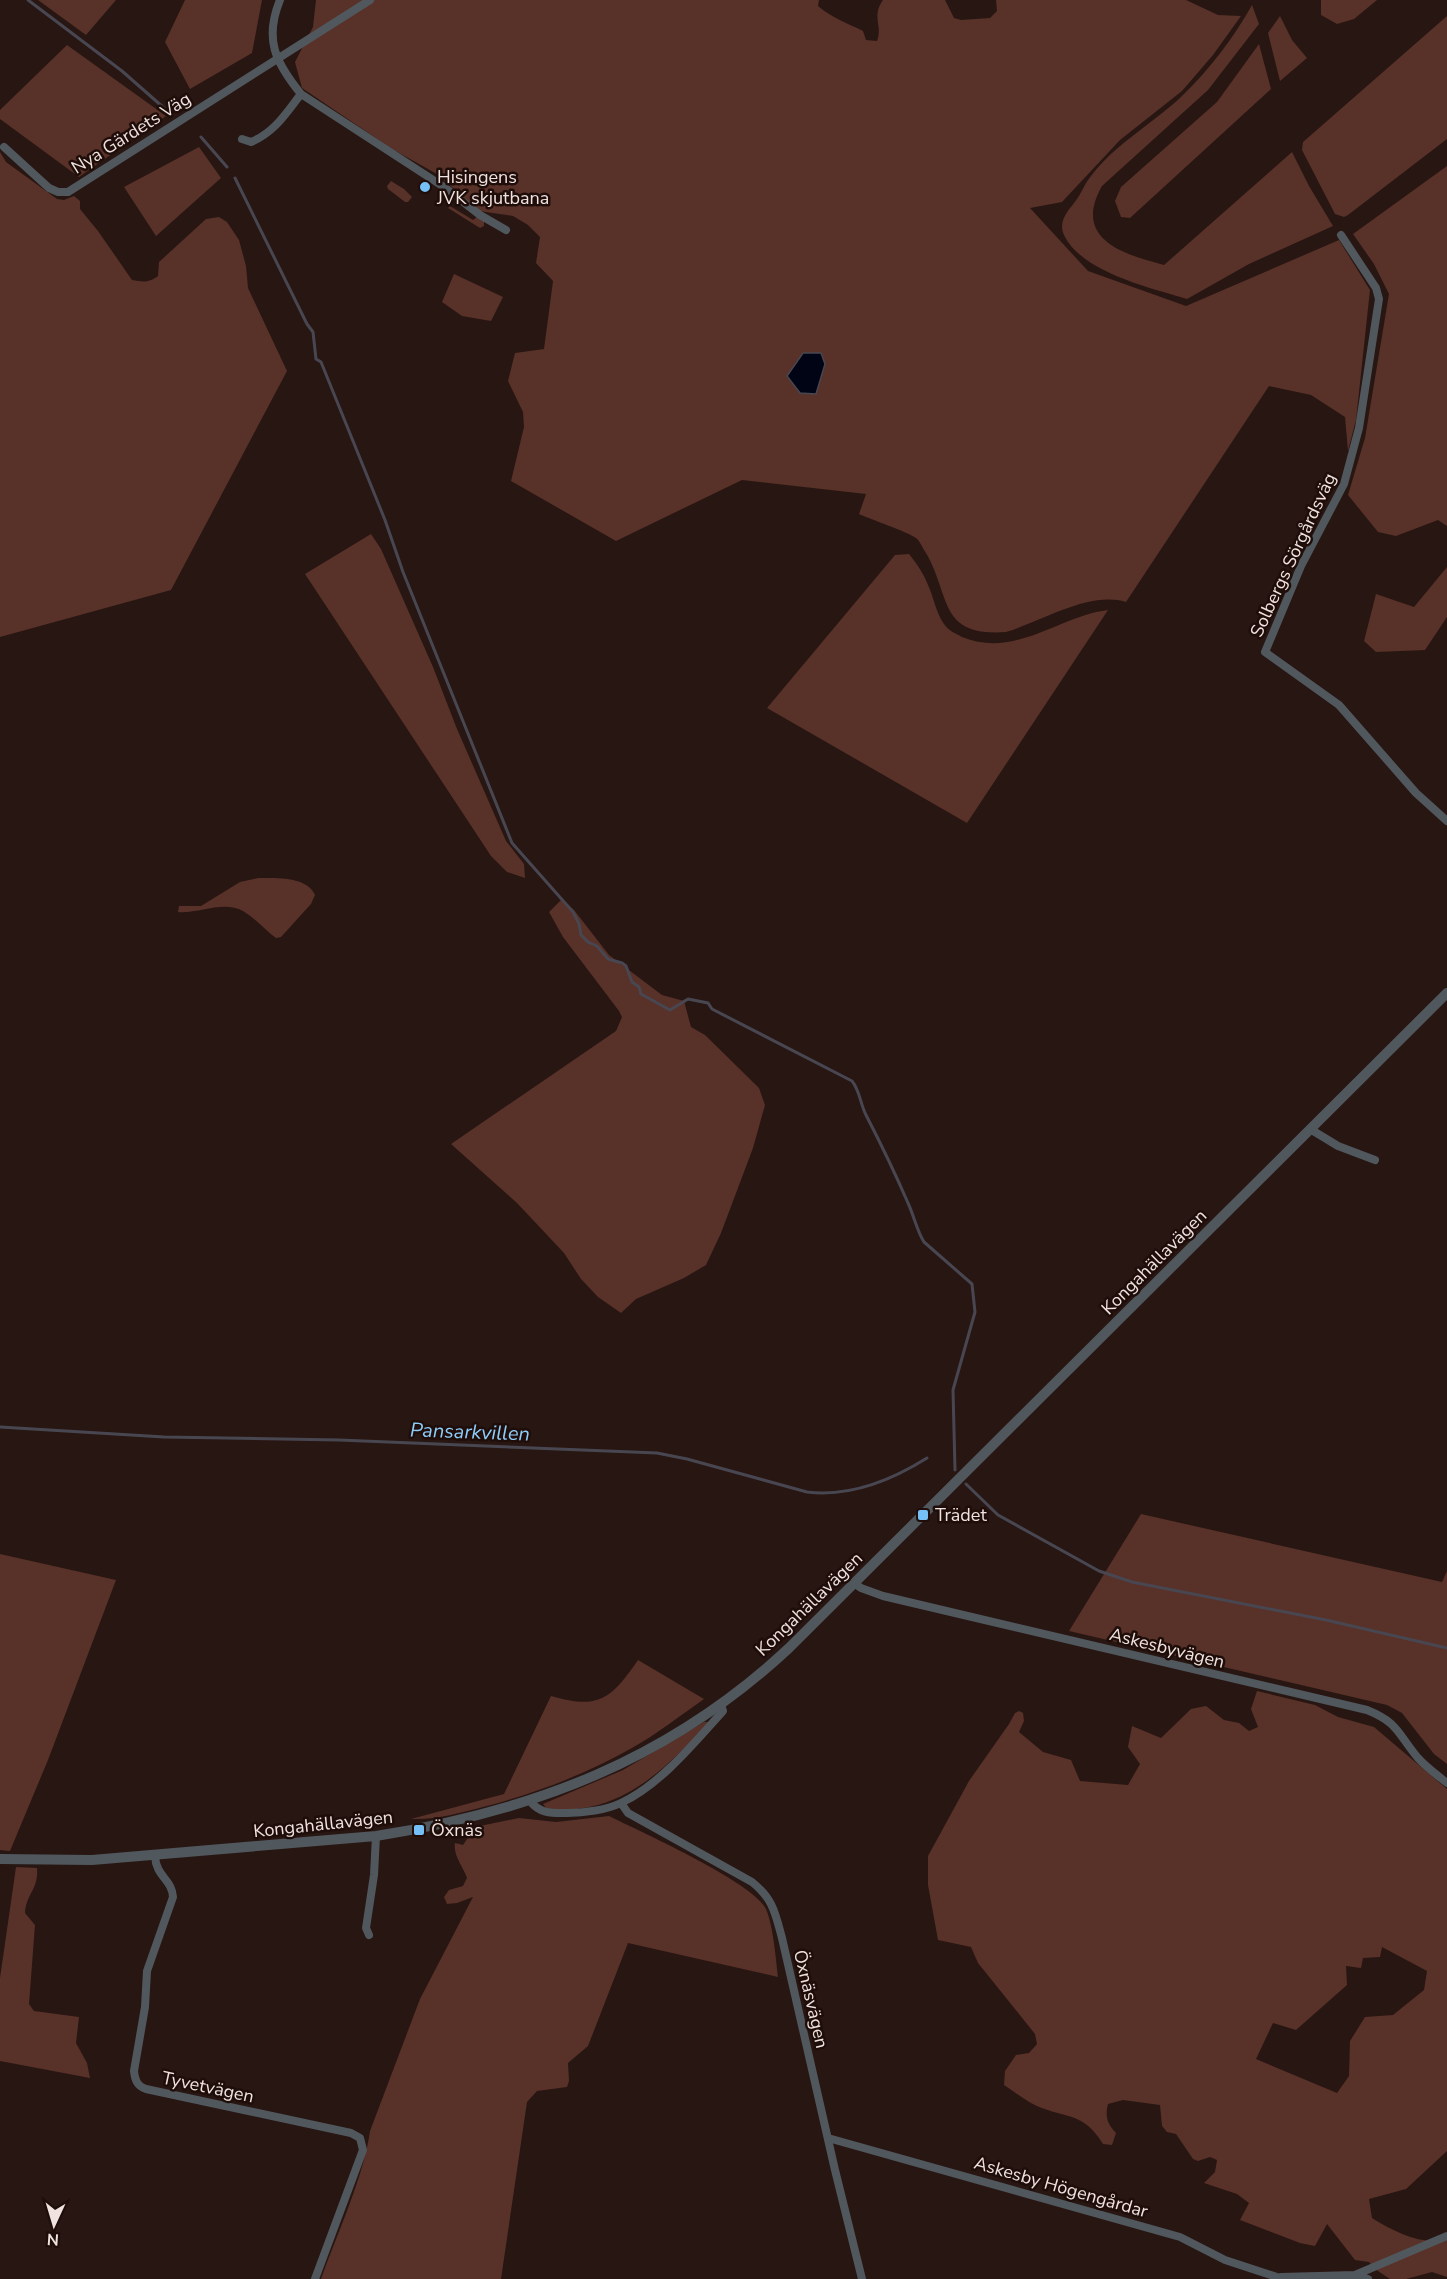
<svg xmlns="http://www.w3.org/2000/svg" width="1447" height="2279" viewBox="0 0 1447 2279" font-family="'Nunito Sans',sans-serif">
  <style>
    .green { fill: #583128; fill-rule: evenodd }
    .water { fill: #000414; stroke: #484751; stroke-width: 1.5 }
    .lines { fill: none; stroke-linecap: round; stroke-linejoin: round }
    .stream { stroke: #484751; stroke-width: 3 }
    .minor { stroke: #50585e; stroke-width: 8 }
    .tertiary { stroke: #50585e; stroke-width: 10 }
    .poi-dot { fill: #75c0f6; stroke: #1e0d09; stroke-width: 2 }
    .labels { text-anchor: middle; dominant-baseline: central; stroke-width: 5; stroke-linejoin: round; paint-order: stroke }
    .street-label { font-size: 18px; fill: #efe2df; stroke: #1e0d09 }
    .poi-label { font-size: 18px; fill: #efe2df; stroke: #1e0d09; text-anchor: start }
    .water-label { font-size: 20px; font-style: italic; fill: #8eccfa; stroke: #1e0d09 }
  </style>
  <rect width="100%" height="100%" fill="#281612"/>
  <path class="green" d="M38,0H116L86,35Z
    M185,0H262L252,53L190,89L165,42Z
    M316,0H819L818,6C832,18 847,23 863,31L866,40L877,41C883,25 871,17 883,0H945L954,18L961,20L990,18L997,11L996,0H1186L1218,15L1241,16L1213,55L1182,91L1120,140L1062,202L1030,208L1088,271L1186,306L1339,240L1370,290L1356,420L1348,451L1345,417L1311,395L1269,386L1126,602C1089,591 1043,621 1006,632C938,637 951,596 926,553C923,549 920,541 916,538C906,531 872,520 859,514L866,494L742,480L616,541L511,481L524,427L523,412L508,381L515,353L544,349L553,281L536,263L540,237L528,225L513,216L479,211L437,174L392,149L302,88L295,62L313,27Z
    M1321,0H1377L1354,19L1337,24L1321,15Z
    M1252,5L1259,24L1208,90L1102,186C1072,239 1123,254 1164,265L1292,152L1309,186L1333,226L1249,264L1187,299C1151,288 1081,272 1064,235C1058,222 1067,212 1074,203C1081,195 1084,184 1091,176C1116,143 1154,123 1183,95C1210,69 1234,37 1252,5Z
    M1280,16L1292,40L1307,58L1280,81L1268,33Z
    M1447,16V139L1348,215L1344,217L1335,214L1302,150L1303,142Z
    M1259,44L1271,89L1130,218L1121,217L1115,201L1121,187L1217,102Z
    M67,45L166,116L79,177L0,119V110Z
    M199,147L221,178L156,236L124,187Z
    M0,152L6,162L57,199L64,200L74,196L80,201V209L98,231L132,280C143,282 149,283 158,276L159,262L206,219L219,217L227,222L239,240L246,266L248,288L287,371L171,590L0,637Z
    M1447,166V526L1438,520L1396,536L1378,532L1348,495L1365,438L1389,294L1374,264L1353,234Z
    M391,181L404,189L412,197L408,202H405L388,189L387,186Z
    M450,206L473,220L477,217L484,221V226L480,228L448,208Z
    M454,274L503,297L491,321L462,316L442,302Z
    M371,534L381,549L433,667L457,729L506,841L524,864L525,878L507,872L491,856L305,574Z
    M909,554C917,564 924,574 928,585C934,598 936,613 944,624C949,631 955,633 962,637C1015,659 1059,616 1108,610L967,823L767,708L895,555Z
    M1447,567V617L1425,650L1376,652L1364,641L1376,594L1414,607Z
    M258,878C275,878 307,876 315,895L311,904L281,937L276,938C265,930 255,918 243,911C223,900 199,914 178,912L179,906H201L240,882Z
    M562,899L574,910L609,955L662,995L684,1001L691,1027L705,1035L759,1088L765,1105L753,1148L721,1233L706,1265L684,1278L636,1299L621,1313L598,1297L581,1279L564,1253L517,1203L451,1144L616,1031L622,1017L619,1011L563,937L549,912Z
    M1141,1514L1442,1582L1447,1571V1764L1434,1754L1402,1713L1387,1705L1069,1631Z
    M0,1554L116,1580L48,1760L10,1851L0,1850Z
    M638,1660L704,1699C681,1715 657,1734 632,1748C586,1774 534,1794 483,1807C459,1813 436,1820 411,1819L504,1794L551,1696C599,1710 611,1699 638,1660Z
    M1257,1691L1315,1705L1338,1717L1374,1727L1447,1789V2151L1406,2189L1369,2199L1372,2218C1395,2232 1420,2245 1447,2240V2277L1432,2272L1406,2279H1390L1378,2271L1369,2262L1355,2260L1327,2224L1315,2246L1300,2243L1240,2220L1249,2203L1237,2194L1204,2183L1215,2172L1217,2160L1210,2157L1198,2161L1193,2159L1176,2134L1167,2132L1162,2126L1160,2105L1123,2100L1108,2104C1105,2116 1107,2124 1116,2133L1112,2145L1103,2144C1082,2109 1063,2120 1031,2103C1022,2098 1013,2091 1004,2085L1005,2071L1016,2055L1029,2053L1037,2044L1035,2034L978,1963L971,1947L938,1940L928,1885V1856L969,1781L1009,1724L1015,1713L1019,1711L1023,1713L1024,1721L1019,1732L1043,1752L1071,1760L1080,1781L1128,1785L1140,1764L1128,1747L1132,1726L1161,1738L1191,1709L1206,1706L1224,1720L1239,1723L1249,1731L1258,1727L1251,1709ZM1382,1947L1427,1971L1424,1990L1393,2015L1365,2017L1350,2041L1349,2076L1337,2093L1256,2059L1273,2023L1296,2030L1347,1985L1346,1966L1361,1968L1363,1958L1380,1957Z
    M704,1722H710C663,1771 620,1816 547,1809L543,1804L623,1770Z
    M609,1816C641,1832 753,1882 766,1909C773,1925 776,1959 778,1977L628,1943L588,2046L568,2063L569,2081L567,2087L537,2091L527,2102L501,2279H321C337,2234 364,2176 370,2131L420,1999L473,1897L457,1903L447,1904L444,1897L449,1890L463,1886L467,1878C463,1866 453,1856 455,1843L463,1845L475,1827L519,1818L556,1822Z
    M16,1867L37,1868C39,1889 26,1894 25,1913L35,1925L29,2004L34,2011L79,2017L76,2043L87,2063L90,2078L0,2061V1978Z"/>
  <path class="water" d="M803,353H821L825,364L816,394L800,393L787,376Z"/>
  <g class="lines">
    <path class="stream" d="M28,0L122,71L172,115
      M201,137L227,167
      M235,178L307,324L313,332L316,359L321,362L385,520L403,572L512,843L573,912L579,924L581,935L588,942L597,946L608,959L622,963L626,966L632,982L639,987L641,994L670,1010L688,999L708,1003L712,1009L852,1081C860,1091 860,1103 866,1115C881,1144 895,1173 908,1203C914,1216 917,1231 924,1242L972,1284L975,1312L953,1390L955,1470
      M0,1427L164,1437L339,1440L657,1453L687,1459L807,1492C849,1497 892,1480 927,1458
      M966,1484L998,1515L1099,1571L1132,1582L1326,1620L1447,1648"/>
    <path class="minor" d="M280,0C264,39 275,62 301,94L444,187L480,215L506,230
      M242,139L251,142C275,132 286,113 301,94
      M4,147L49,188L58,192H68L370,0
      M1341,235L1376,288L1379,299L1359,428L1344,484L1301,566L1265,652L1339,705L1416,793L1447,821
      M1310,1129L1338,1146L1375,1160
      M854,1583L861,1588L883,1596L1367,1710C1399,1723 1397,1733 1418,1758C1426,1767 1437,1775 1447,1783
      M530,1801C540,1814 552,1813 567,1813C584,1813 606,1810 621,1803C660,1785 695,1742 723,1711L721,1704
      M621,1803L628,1813L752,1882C773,1899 775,1912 782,1938L835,2170L862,2279
      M155,1856C156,1877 172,1879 173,1897L147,1971L145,2007L134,2071C135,2080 137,2086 146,2089L351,2133L360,2138L363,2150L315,2279
      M369,1935L366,1928L374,1875L376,1836
      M828,2138L1180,2237L1225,2260L1283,2279
      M1355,2275L1368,2279
      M1281,2277L1355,2275L1447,2236"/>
    <path class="tertiary" d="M0,1859L92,1860L376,1836C535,1811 670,1759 789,1648L1447,993"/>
  </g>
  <g class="poi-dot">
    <circle cx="425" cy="187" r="6"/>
    <rect x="917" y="1509" width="12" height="12" rx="3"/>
    <rect x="413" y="1824" width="12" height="12" rx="3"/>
  </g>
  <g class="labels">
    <g class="street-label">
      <text transform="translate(131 133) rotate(-32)">Nya Gärdets Väg</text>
      <text transform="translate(1293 555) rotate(-65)">Solbergs Sörgårdsväg</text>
      <text transform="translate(1154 1262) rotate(-45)">Kongahällavägen</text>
      <text transform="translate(809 1604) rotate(-44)">Kongahällavägen</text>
      <text transform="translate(1167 1648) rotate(14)">Askesbyvägen</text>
      <text transform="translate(323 1824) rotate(-6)">Kongahällavägen</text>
      <text transform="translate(811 1999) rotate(77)">Öxnäsvägen</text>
      <text transform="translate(208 2087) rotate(12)">Tyvetvägen</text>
      <text transform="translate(1061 2187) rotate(16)">Askesby Högengårdar</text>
    </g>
    <g class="poi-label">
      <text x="437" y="177">Hisingens<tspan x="437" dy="21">JVK skjutbana</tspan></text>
      <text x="935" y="1515">Trädet</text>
      <text x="431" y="1830">Öxnäs</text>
    </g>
    <g class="water-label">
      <text transform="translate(470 1432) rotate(2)">Pansarkvillen</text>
    </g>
  </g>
  <g transform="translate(54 2225) rotate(184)" stroke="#1e0d09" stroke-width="4.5" paint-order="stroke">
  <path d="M0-4.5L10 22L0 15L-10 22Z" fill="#efe2df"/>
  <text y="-9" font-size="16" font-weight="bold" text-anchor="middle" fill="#efe2df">N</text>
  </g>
</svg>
